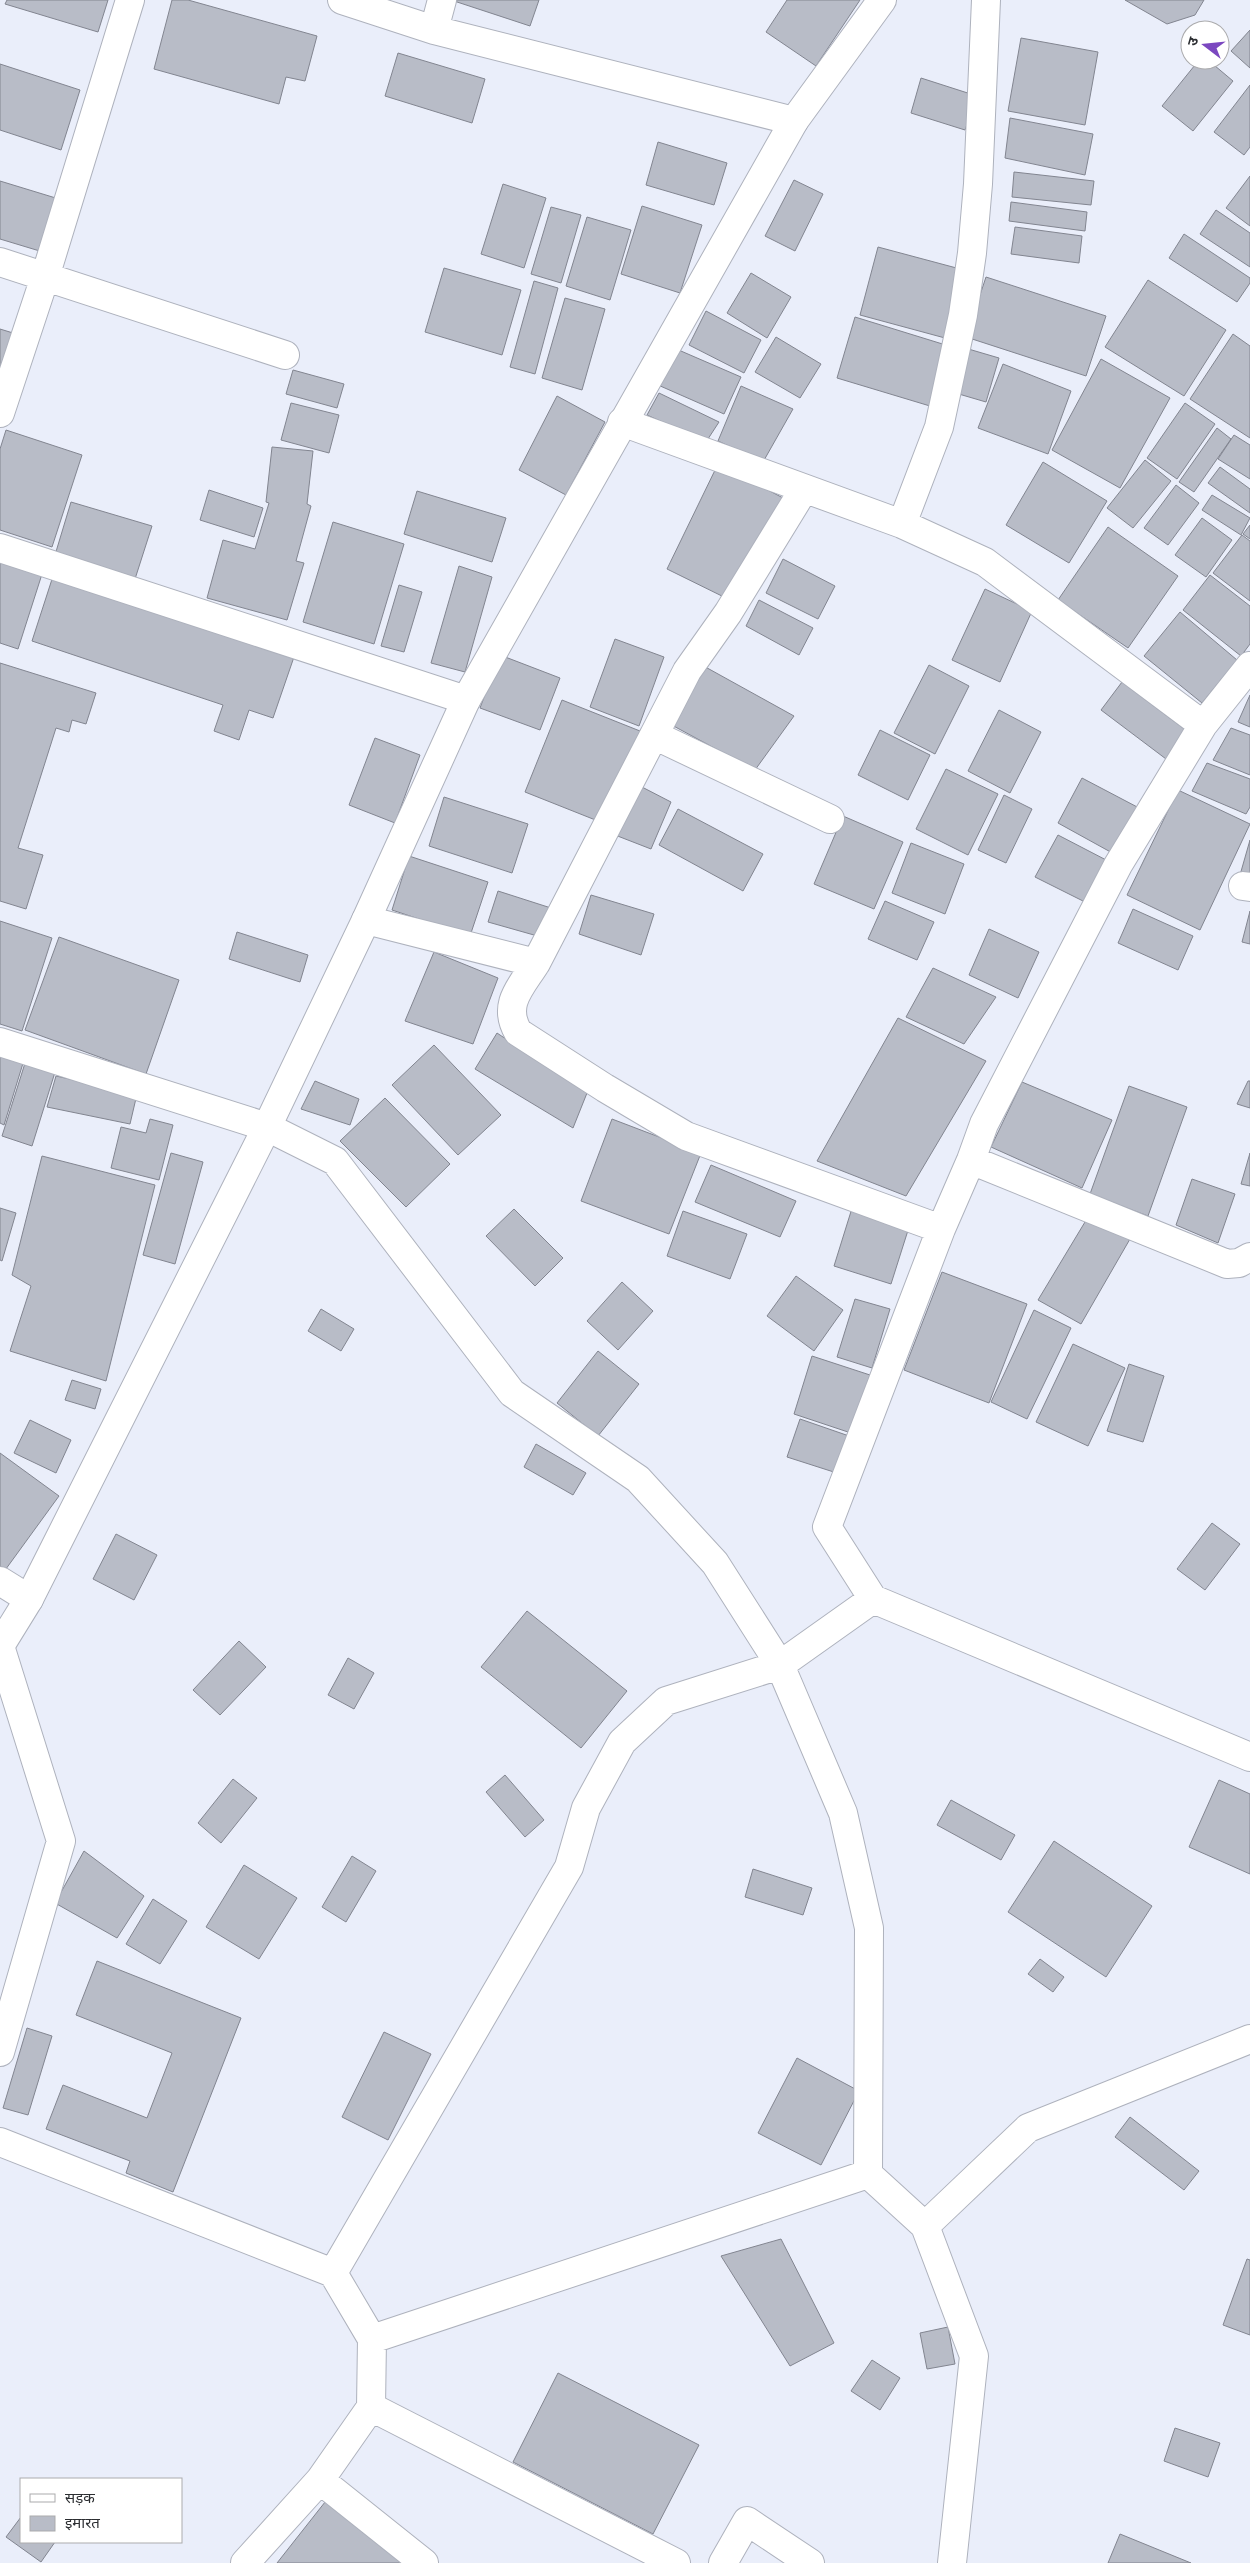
<svg xmlns="http://www.w3.org/2000/svg" width="1250" height="2563" viewBox="0 0 1250 2563" font-family="Commissioner,'Noto Sans Devanagari',sans-serif">
  <style>
    .building { fill: #b8bcc7; stroke: #828590 }
    .lines { fill: none; stroke-linecap: round; stroke-linejoin: round }
    .minor-casing { stroke: #aeb2bd; stroke-width: 30 }
    .major-casing { stroke: #aeb2bd; stroke-width: 30 }
    .minor { stroke: #fff; stroke-width: 28 }
    .major { stroke: #fff; stroke-width: 28 }
  </style>
  <rect width="100%" height="100%" fill="#eaeefa"/>
  <path class="building" d="M7,0H108L98,32L5,4Z
    M172,0H188L317,36L305,81L286,77L279,104L154,69Z
    M451,0H539L530,26Z
    M787,0H860L816,66L766,32Z
    M1125,0H1204L1195,15L1167,24Z
    M1250,30V68L1231,51Z
    M1021,38L1098,52L1085,125L1008,111Z
    M398,53L485,79L472,123L385,96Z
    M1199,60H1208L1233,81L1193,131L1162,106Z
    M0,64L80,90L61,150L0,130Z
    M921,78L977,96L965,130L911,113Z
    M1250,85V147L1244,155L1214,132Z
    M1010,118L1093,134L1085,175L1005,158Z
    M658,142L727,163L714,205L646,185Z
    M1014,172L1094,181L1091,205L1012,197Z
    M1250,176V226L1226,208Z
    M794,180L823,194L795,251L765,236Z
    M0,181L59,199L43,252L0,239Z
    M503,184L546,198L524,268L481,254Z
    M1011,202L1087,212L1085,231L1009,221Z
    M642,206L702,225L680,293L621,274Z
    M551,207L581,215L561,283L531,274Z
    M1216,210L1250,233V267L1200,234Z
    M587,217L631,230L610,300L566,286Z
    M1015,227L1082,236L1079,263L1011,254Z
    M1184,234L1250,278V283L1237,302L1169,258Z
    M878,247L964,270L945,338L860,315Z
    M444,268L521,290L502,355L425,332Z
    M751,273L791,297L767,338L727,313Z
    M986,277L1106,316L1086,376L966,337Z
    M1148,280L1226,330L1184,396L1105,347Z
    M534,281L558,288L535,374L510,367Z
    M565,298L605,309L582,390L542,378Z
    M706,311L761,340L744,373L689,345Z
    M855,317L949,346L930,406L837,378Z
    M0,329L13,333L3,368L0,367Z
    M1233,334L1250,346V438L1190,399Z
    M776,337L821,364L800,398L755,372Z
    M674,348L741,377L724,414L658,385Z
    M965,348L999,358L986,402L952,392Z
    M1101,359L1170,398L1120,488L1052,450Z
    M1003,364L1071,391L1048,454L978,428Z
    M293,370L344,384L337,408L286,394Z
    M741,386L793,409L763,462L718,441Z
    M659,393L719,422L706,442L647,415Z
    M557,396L605,422L566,495L519,470Z
    M291,403L339,415L329,453L281,440Z
    M1185,403L1215,424L1177,479L1147,458Z
    M1217,428L1231,439L1194,492L1179,482Z
    M6,430L82,455L52,547L0,530V449Z
    M1234,435L1250,445V479L1218,459Z
    M272,447L313,451L307,504L311,506L296,561L304,563L287,620L207,598L223,540L255,549L269,503L266,502Z
    M1145,460L1171,481L1133,528L1107,508Z
    M1043,462L1107,501L1069,563L1006,525Z
    M718,464L785,499L730,600L667,569Z
    M1220,467L1250,489V513L1208,483Z
    M1176,485L1199,503L1168,545L1144,528Z
    M209,490L263,508L254,537L200,520Z
    M417,491L506,518L492,562L404,534Z
    M1212,495L1250,518L1241,535L1202,510Z
    M71,502L152,526L135,579L55,555Z
    M1202,518L1232,540L1206,577L1175,555Z
    M333,522L404,544L374,644L303,622Z
    M1250,525V539L1243,534Z
    M1108,527L1178,576L1128,648L1058,600Z
    M1242,535L1250,541V601L1213,573Z
    M0,558L43,571L18,649L0,643Z
    M783,559L835,586L818,619L766,593Z
    M459,566L492,577L465,672L431,663Z
    M54,573L295,654L273,718L249,710L239,740L214,731L223,705L32,641Z
    M1210,575L1250,606V644L1241,656L1183,610Z
    M399,585L422,592L404,652L381,646Z
    M985,589L1032,611L1000,682L952,660Z
    M759,600L813,628L799,655L746,626Z
    M1180,612L1237,660L1202,703L1144,656Z
    M615,639L664,657L639,726L590,707Z
    M500,655L560,678L540,730L480,708Z
    M0,663L96,693L86,724L72,720L69,732L56,728L18,848L43,855L26,909L0,901Z
    M700,664L794,716L755,770L668,723Z
    M929,665L969,686L935,754L894,733Z
    M1122,682L1195,737L1174,765L1101,710Z
    M1250,695V727L1238,722Z
    M562,700L640,731L603,823L525,792Z
    M999,710L1041,732L1010,793L968,771Z
    M1231,728L1250,735V775L1213,760Z
    M880,730L930,755L908,800L858,775Z
    M375,738L420,755L395,823L349,805Z
    M1207,763L1250,779V807L1246,814L1192,791Z
    M946,769L998,794L968,855L916,829Z
    M1082,778L1141,809L1116,855L1058,823Z
    M640,786L671,802L651,849L615,835Z
    M1178,790L1250,824L1200,930L1127,895Z
    M1004,795L1032,809L1006,863L978,850Z
    M444,797L528,824L512,873L429,846Z
    M678,809L763,854L743,891L659,845Z
    M843,816L903,842L874,909L814,884Z
    M1058,835L1110,862L1089,904L1035,877Z
    M1250,840V878L1240,875Z
    M911,843L964,864L945,914L892,893Z
    M409,856L488,882L470,936L392,910Z
    M498,891L551,908L541,937L488,922Z
    M591,895L654,914L641,955L579,934Z
    M885,901L934,922L917,960L868,939Z
    M1133,909L1193,936L1178,970L1118,943Z
    M1250,911V944L1242,942Z
    M0,921L52,938L22,1031L0,1024Z
    M989,929L1039,952L1018,998L969,975Z
    M237,932L308,955L300,982L229,959Z
    M59,937L179,980L146,1074L25,1030Z
    M434,952L498,978L473,1044L405,1021Z
    M933,968L996,997L964,1044L906,1017Z
    M898,1018L986,1061L906,1196L817,1161Z
    M497,1033L587,1093L573,1128L475,1069Z
    M434,1045L501,1115L458,1155L392,1085Z
    M0,1053L24,1060L4,1125L0,1123Z
    M26,1060L56,1069L32,1146L2,1136Z
    M56,1076L137,1094L130,1124L47,1107Z
    M315,1081L359,1099L350,1125L301,1109Z
    M1248,1081H1250V1108L1237,1104Z
    M1022,1082L1112,1120L1082,1188L991,1147Z
    M1129,1086L1187,1107L1148,1216L1090,1194Z
    M385,1098L450,1164L406,1207L340,1141Z
    M150,1119L173,1125L159,1180L111,1168L121,1127L146,1133Z
    M612,1119L701,1153L669,1234L581,1201Z
    M171,1153L203,1162L175,1264L143,1255Z
    M1250,1153V1186L1241,1184Z
    M42,1156L155,1185L106,1381L10,1351L31,1286L12,1275Z
    M711,1165L796,1201L780,1237L695,1202Z
    M1192,1179L1235,1194L1218,1243L1176,1225Z
    M853,1205L910,1224L891,1284L834,1266Z
    M0,1208L16,1213L2,1261L0,1260Z
    M514,1209L563,1258L535,1286L486,1236Z
    M683,1211L747,1234L730,1279L667,1256Z
    M1088,1217L1130,1239L1081,1324L1038,1300Z
    M942,1272L1027,1304L989,1403L904,1370Z
    M796,1276L843,1310L814,1351L767,1316Z
    M622,1282L653,1311L618,1350L587,1321Z
    M855,1299L890,1309L872,1368L837,1357Z
    M321,1309L354,1329L341,1351L308,1331Z
    M1034,1310L1071,1328L1027,1419L991,1402Z
    M1073,1344L1125,1368L1088,1446L1036,1422Z
    M598,1351L639,1384L598,1436L557,1403Z
    M812,1356L870,1375L851,1433L794,1414Z
    M1129,1364L1164,1376L1143,1442L1107,1431Z
    M72,1380L101,1389L95,1409L65,1400Z
    M800,1419L852,1437L840,1474L787,1457Z
    M30,1420L71,1440L56,1473L14,1453Z
    M536,1444L586,1473L573,1495L524,1467Z
    M0,1453L59,1496L3,1573L0,1571Z
    M1212,1523L1240,1544L1205,1590L1177,1569Z
    M116,1534L157,1555L134,1600L93,1579Z
    M527,1611L627,1691L581,1748L481,1667Z
    M239,1641L266,1667L220,1715L193,1690Z
    M348,1658L374,1673L354,1709L328,1695Z
    M505,1775L544,1820L525,1837L486,1792Z
    M233,1779L257,1798L221,1843L198,1823Z
    M1219,1780L1250,1794V1874L1189,1847Z
    M951,1800L1015,1835L1001,1860L937,1825Z
    M1054,1841L1152,1906L1106,1977L1008,1912Z
    M84,1851L144,1896L117,1938L55,1903Z
    M352,1856L376,1871L346,1922L322,1907Z
    M244,1865L297,1898L259,1959L206,1927Z
    M753,1869L812,1888L803,1915L745,1897Z
    M153,1899L187,1921L160,1964L126,1944Z
    M1040,1959L1064,1977L1053,1992L1028,1974Z
    M97,1961L241,2018L173,2192L126,2173L130,2161L46,2129L63,2085L147,2118L172,2053L76,2015Z
    M27,2028L52,2036L28,2115L3,2108Z
    M384,2032L431,2054L388,2140L342,2117Z
    M797,2058L859,2091L821,2165L758,2133Z
    M1130,2117L1199,2171L1184,2190L1115,2137Z
    M781,2239L834,2343L790,2366L721,2256Z
    M1247,2259L1250,2260V2335L1223,2325Z
    M948,2327L955,2364L927,2369L920,2333Z
    M872,2360L900,2378L880,2410L851,2391Z
    M558,2373L699,2445L653,2534L513,2462Z
    M1175,2428L1220,2443L1208,2477L1164,2461Z
    M329,2497L412,2563H277Z
    M21,2517V2542H55L41,2562L6,2537Z
    M1120,2534L1191,2563H1108Z"/>
  <g class="lines">
    <defs>
      <path id="minor" d="M342,0L434,30L794,121
        M434,30L442,0
        M0,262L285,355
        M0,413L45,277L130,0
        M622,422L902,524L985,562L1203,725
        M804,489L728,613L687,671L654,735L830,819
        M902,524L939,427L963,315L972,253L978,184L986,0
        M0,548L466,700
        M1250,666L1203,725L1118,865L984,1124L971,1160L941,1229L827,1527L873,1599L1250,1757
        M654,735L536,963C521,987 502,1004 518,1032L605,1088L686,1136L941,1229
        M1243,886L1250,887
        M366,920L536,963
        M0,1042L267,1127L335,1161L512,1393L638,1479L715,1563L780,1665L843,1813L869,1928L868,2174L925,2226L974,2356L952,2563
        M971,1160L1227,1264L1239,1263L1250,1257
        M0,1581L29,1599
        M0,1646L61,1841L0,2052
        M0,2142L333,2273L372,2339L371,2407L320,2480L245,2563
        M925,2226L1028,2128L1250,2039
        M333,2273L569,1867L586,1808L622,1742L666,1701L780,1665L873,1599
        M372,2339L868,2174
        M371,2407L676,2563
        M320,2480L424,2563
        M723,2563L747,2521L810,2563"/>
      <path id="major" d="M0,1646L29,1599L267,1127L366,920L466,700L794,121L882,0"/>
    </defs>
    <use href="#minor" class="minor-casing"/>
    <use href="#major" class="major-casing"/>
    <use href="#minor" class="minor"/>
    <use href="#major" class="major"/>
  </g>
  <rect x="20" y="2478" width="162" height="65" fill="#ffffff" stroke="#ababad"/>
  <rect x="30" y="2494" width="25" height="8" fill="#ffffff" stroke="#ababad"/>
  <text x="65" y="2503" font-size="15" fill="#2c2e32">सड़क</text>
  <rect x="30" y="2516" width="25" height="15" fill="#b8bcc7" stroke="#ababad"/>
  <text x="65" y="2528" font-size="15" fill="#2c2e32">इमारत</text>
  <g transform="translate(1205 45) rotate(286)"><circle r="24" fill="#ffffff" stroke="#ababad"/>
  <path d="M0-4L9 19L0 12L-9 19Z" fill="#7b48c0"/>
  <text y="-8" font-size="14" font-weight="bold" text-anchor="middle" fill="#2c2e32">उ</text>
  </g>
</svg>
